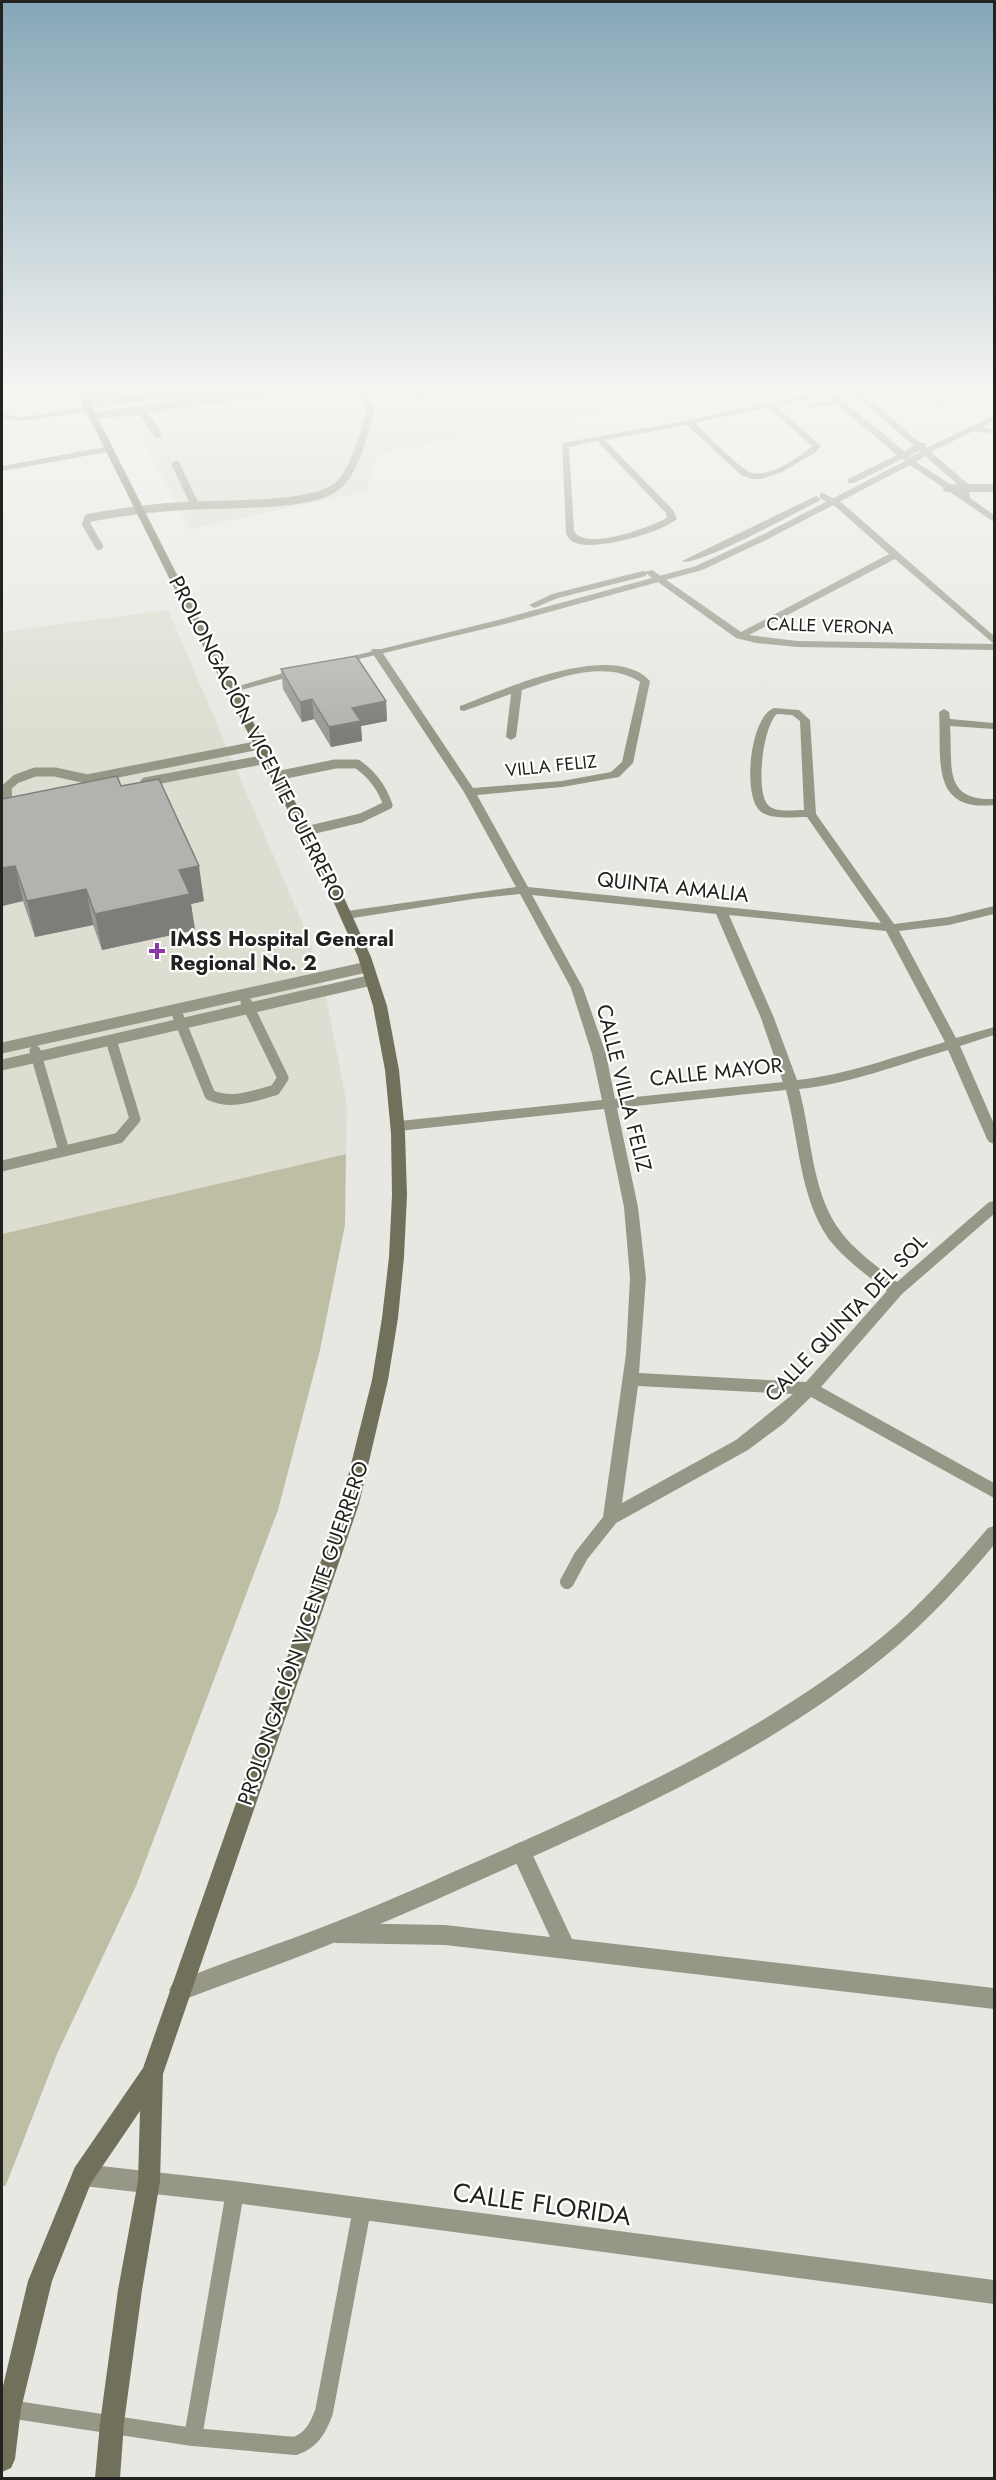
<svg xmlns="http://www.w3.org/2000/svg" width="996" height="2480" viewBox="0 0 996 2480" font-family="Jost,sans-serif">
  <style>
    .built { fill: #ddddd1 }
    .green { fill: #bebea5 }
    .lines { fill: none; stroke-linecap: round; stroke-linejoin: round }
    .service-far4 { stroke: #979788; stroke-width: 8 }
    .service-far3 { stroke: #979788; stroke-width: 9 }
    .service-far2 { stroke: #979788; stroke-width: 11 }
    .service-far1 { stroke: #979788; stroke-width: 14 }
    .service { stroke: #979788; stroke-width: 18 }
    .minor { fill: #979788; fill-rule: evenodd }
    .tertiary { fill: #979788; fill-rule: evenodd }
    .secondary { fill: #71715b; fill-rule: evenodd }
    .wall { fill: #999996 }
    .shaded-wall { fill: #7d7d7a }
    .building { fill: #b2b2ae; stroke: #7d7d7a; stroke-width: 1.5 }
    .poi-dot { fill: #8b37a5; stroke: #fffffe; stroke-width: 2 }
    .labels { text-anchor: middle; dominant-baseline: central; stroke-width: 4.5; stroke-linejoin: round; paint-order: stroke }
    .far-street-label { font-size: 18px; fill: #222220; stroke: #fffffe }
    .street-label { font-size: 21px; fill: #222220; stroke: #fffffe }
    .poi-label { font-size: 21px; font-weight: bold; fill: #222220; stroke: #fffffe; text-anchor: start }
    .near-street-label { font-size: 26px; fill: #222220; stroke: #fffffe }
  </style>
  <rect width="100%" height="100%" fill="#e8e8e3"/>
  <path class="built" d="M115,387H732L377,454L367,491L190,529Z
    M168,610L308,936L325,990L347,1106L346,1154L2,1234V632Z"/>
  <path class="green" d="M346,1154L345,1225L320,1350L278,1510L136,1886L57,2054L6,2185L2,2187V1234Z"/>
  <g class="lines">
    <path class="service-far4" d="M81,395L137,387
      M418,397L421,387
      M86,404L223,390
      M141,409L157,434
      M93,416L307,387
      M176,465L195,505
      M947,488H994
      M99,546L86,524L88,518C119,512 151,508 183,506C219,503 309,508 336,487C355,473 365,430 371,408L368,401L353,387"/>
    <path class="service-far3" d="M276,776L335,764H357C372,774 382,788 388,805L361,818L306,831
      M145,782L267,759
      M16,810L8,802L7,787L16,779L35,772H55L87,779L260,745"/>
    <path class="service-far2" d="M178,1016L210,1095C232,1105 253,1096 275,1090L283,1078L246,1002
      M2,1048L367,967
      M35,1051L64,1151
      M2,1065L372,980
      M2,1166L119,1138L135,1119L111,1040"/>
    <path class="service-far1" d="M567,1582L581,1556L612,1517"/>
    <path class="service" d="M9,2409L193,2437L295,2446C312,2440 318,2428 324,2412L362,2209
      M193,2437L235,2192"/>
    <path class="minor" d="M923,387C936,387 939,394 946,404L945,406H939L932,395Z
      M827,390L831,392L830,394L776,406L821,446L816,452L782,472L761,479H752L741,475L687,425L605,440L673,510L677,519C660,533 597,551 576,543C570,541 568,538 566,533L562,443L689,420ZM768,407L812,446C798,458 771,477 752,473C742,471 705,433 695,423ZM597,441L666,513L667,518C650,527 585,552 574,531L569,447Z
      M839,399H842V403L807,408L803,406Z
      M89,407L93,409L92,411L23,421L2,418V414L23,417Z
      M970,426L994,429V433L967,431V427Z
      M110,446L113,447V451L2,471V466Z
      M823,493L842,503L994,636V650L797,647L756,643L736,638L644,572L652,570L741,632L889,554L836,507L820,498V494ZM895,559L994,644L797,641L749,635Z
      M372,649H380L473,788L562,781L611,772L622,762L640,682C606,659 557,678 522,690L516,737L511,740L506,737L511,694L464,711L460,710V706C505,689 612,640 650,681L633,763L619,777L562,787L477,795L528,887L881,923L807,817C793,817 771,820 760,811C742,795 750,716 774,708L799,710L810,720L816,814L894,924L949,917L994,906V914L949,925L899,931L956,1038L994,1027V1035L960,1046L994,1124V1144L989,1142L987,1139L948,1050C900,1064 850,1084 799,1089C812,1135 811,1193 841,1232C856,1252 877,1266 897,1282L989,1202L994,1201V1214L902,1294L821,1387L994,1483V1498L811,1397L783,1424L748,1450L618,1522L612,1524L606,1522L603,1517L626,1354L630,1278L624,1207L604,1109L399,1131L392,1126L399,1121L602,1100L592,1054L571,988L520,894L473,899L347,919L341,915L347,911L516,887L464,792L371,651ZM777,714L792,715L800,721L804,810C794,810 775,813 768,805C755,791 763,726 777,714ZM532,895L716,914L761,1018L783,1082L615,1099L606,1054L583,988ZM729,915L886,931L945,1042C896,1056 847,1075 797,1080L774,1018ZM786,1090C799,1139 799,1195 828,1238C844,1259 867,1275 887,1291L806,1382L639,1373L646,1278L638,1207L617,1108ZM638,1386L793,1394L736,1440L622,1503Z
      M944,709L949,712L950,719L994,723V729L950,726C953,765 942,801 994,799V805C929,812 942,758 939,712Z
      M521,1842L528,1845L572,1939L994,1988V2009L445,1945L336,1943L329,1940L326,1933L329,1926L336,1923L445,1925L550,1937L511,1852L514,1845Z
      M83,2164L235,2181L994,2280V2304L235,2203L83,2186L75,2183L72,2175L75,2167Z"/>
    <path class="tertiary" d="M816,387H825L835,394L904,451L914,446L846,387H855L920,443H926V448L994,416V421L931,452L969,485L970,498L994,515V522L910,465L768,539L702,570L509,623L338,664L333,661L502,619L696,566L762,535L905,461L902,459L854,483H848V479L897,455ZM919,451L920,452L911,457L909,456ZM925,456L962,488V492L916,462Z
      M816,496L820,499L819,501C800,510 694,569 682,561Z
      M643,571L646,572V576L558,598L534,608L529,605L552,594Z
      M300,668L304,669V673L230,693L225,690Z
      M994,1526V1545C964,1581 932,1616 896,1647C786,1740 653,1803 523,1861C466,1886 410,1912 353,1935C296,1959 238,1979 180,2001L173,1997L169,1990L173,1983C225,1961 280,1944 333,1923C390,1901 446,1875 503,1850C636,1791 768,1729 882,1637C922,1604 955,1566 988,1528Z"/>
    <path class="secondary" d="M74,387H82L210,640L335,878L371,957L387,1006L399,1070L405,1133L407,1195L404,1257L398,1318L388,1380L359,1504L163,2074L160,2181L142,2290L124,2423L120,2478H95L100,2423L118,2290L138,2181L140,2111L91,2183L52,2281L21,2409L15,2459L11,2468L2,2472V2390L28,2281L75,2167L143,2068L341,1504L372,1380L382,1318L389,1257L392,1195L391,1133L385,1070L373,1006L358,957L323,878L200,640Z"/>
  </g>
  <path class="wall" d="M524,387H574L546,393L530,391Z
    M281,669L386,701L387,721L361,726L362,741L331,747L314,719L302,722L283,689Z
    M121,786L204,901L191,904L195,930L102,950L93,925L35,937L23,901L2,906V799Z"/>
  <path class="shaded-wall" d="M546,387H574L546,393Z
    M312,699L314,719L302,722L300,702Z
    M386,701L387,721L361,726L362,741L331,747L329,727L352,708Z
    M15,866L23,901L2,906V868Z
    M199,866L204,901L191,904L195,930L102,950L95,914L179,870Z
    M86,889L93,925L35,937L27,901Z"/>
  <path class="building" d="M356,656L386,701L352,708L361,721L329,727L312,699L300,702L281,669Z
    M117,776L121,786L159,779L199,866L179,870L190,894L95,914L86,889L27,901L15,866L2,868V799Z"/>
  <linearGradient id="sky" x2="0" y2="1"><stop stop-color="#85a6b7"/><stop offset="0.53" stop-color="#f5f5f2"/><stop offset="1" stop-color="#f5f5f2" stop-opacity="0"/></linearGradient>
  <rect width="996" height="734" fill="url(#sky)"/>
  <path class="poi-dot" d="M154 942h6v6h6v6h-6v6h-6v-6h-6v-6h6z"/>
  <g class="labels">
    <g class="far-street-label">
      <text transform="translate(830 626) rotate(2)">CALLE VERONA</text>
      <text transform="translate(551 766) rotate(-6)">VILLA FELIZ</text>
    </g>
    <g class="street-label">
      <text transform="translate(257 739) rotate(63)">PROLONGACIÓN VICENTE GUERRERO</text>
      <text transform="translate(673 887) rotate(6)">QUINTA AMALIA</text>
      <text transform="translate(716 1072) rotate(-6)">CALLE MAYOR</text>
      <text transform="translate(624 1088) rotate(76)">CALLE VILLA FELIZ</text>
      <text transform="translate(846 1318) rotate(-46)">CALLE QUINTA DEL SOL</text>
      <text transform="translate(303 1633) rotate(-71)">PROLONGACIÓN VICENTE GUERRERO</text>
    </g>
    <g class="poi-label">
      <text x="170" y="939">IMSS Hospital General<tspan x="170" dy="24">Regional No. 2</tspan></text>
    </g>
    <g class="near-street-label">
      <text transform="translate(542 2204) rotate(8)">CALLE FLORIDA</text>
    </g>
  </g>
  <rect width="996" height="2480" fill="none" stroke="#222220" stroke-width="6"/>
</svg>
